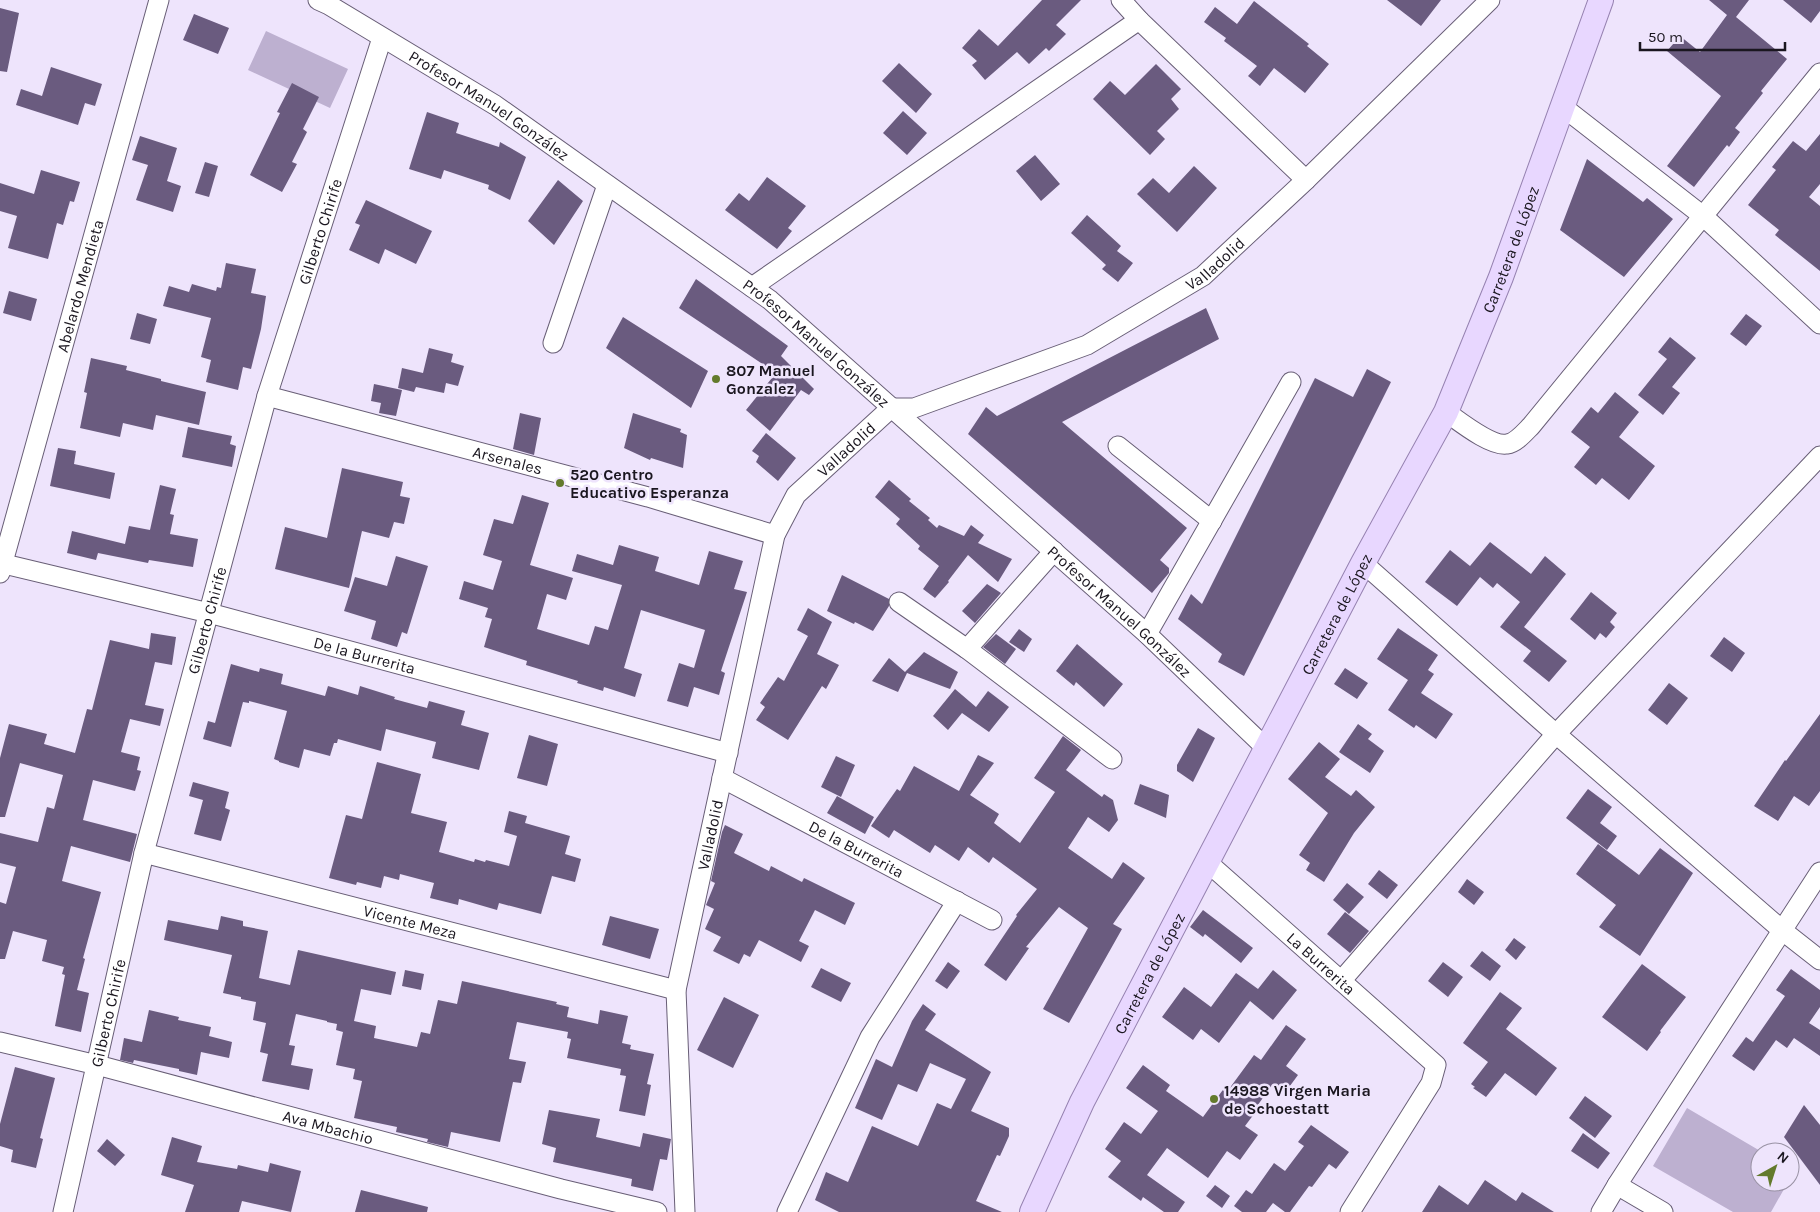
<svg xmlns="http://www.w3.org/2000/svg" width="1820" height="1212" viewBox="0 0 1820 1212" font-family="Karla,sans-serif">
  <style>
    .green { fill: #bdb0d0 }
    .building { fill: #6a5b7f }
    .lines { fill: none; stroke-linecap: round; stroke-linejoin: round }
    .minor-casing { stroke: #685e76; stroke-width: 21 }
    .major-casing { stroke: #9682b1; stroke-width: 26 }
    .minor { stroke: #fff; stroke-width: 19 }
    .major { stroke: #e8d7ff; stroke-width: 24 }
    .poi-dot { fill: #637a2c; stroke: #eee4fc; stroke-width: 2 }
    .labels { text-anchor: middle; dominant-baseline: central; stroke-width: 5; stroke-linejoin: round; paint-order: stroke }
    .street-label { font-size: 16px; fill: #1a161f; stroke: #eee4fc }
    .poi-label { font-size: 16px; font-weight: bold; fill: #1a161f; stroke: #eee4fc; text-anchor: start }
  </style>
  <rect width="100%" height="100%" fill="#eee4fc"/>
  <path class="green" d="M266,31L348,69L330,108L248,70Z
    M1687,1108L1762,1152H1760V1182H1788L1771,1212H1733L1653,1166Z"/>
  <path class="building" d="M1042,0H1081L1056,25L1066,34L1049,51L1046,48L1029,64L1017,52L985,80L972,65L977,61L962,48L979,29L998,46Z
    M1387,0H1441L1421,26Z
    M1709,0H1749L1736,17L1787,59L1761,91L1763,93L1735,128L1740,132L1729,147L1727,145L1694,187L1667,166L1721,96L1667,51L1680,36L1700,52L1727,15Z
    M1783,0H1820V11L1811,23Z
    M1254,1L1309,44L1307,46L1329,64L1305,93L1274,68L1260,86L1248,76L1257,66L1224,41L1226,38L1204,22L1215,7L1237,24Z
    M0,8L19,13L7,72L0,71Z
    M194,14L229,28L218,54L183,40Z
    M899,63L932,94L916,113L882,81Z
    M1156,64L1181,89L1171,99L1179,109L1157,131L1165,139L1150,155L1093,99L1110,81L1125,95Z
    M51,67L102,84L95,106L85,103L78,125L16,105L21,89L42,96Z
    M292,83L319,97L303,129L307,132L292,162L297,164L282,192L250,175L280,113L277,112Z
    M903,111L927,133L907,155L883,133Z
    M427,112L459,123L456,133L499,147L500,142L526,157L510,200L488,189L489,185L444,170L441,179L409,169Z
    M1820,134V184L1809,197L1820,206V271L1775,235L1779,230L1748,205L1776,170L1772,167L1793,141L1806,151Z
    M140,136L177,148L167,181L181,186L173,212L136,200L148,165L132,160Z
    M1035,155L1060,184L1041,201L1016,171Z
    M1587,159L1643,202L1647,198L1673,219L1624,277L1560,230Z
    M205,162L218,166L209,197L195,193Z
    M1194,166L1217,188L1177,232L1137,194L1153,178L1169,193Z
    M41,170L80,182L74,202L70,201L63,225L57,223L48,259L8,248L17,216L0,211V183L34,194Z
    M767,177L806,206L788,228L792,231L777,249L725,210L739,193L749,201Z
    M558,180L583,201L554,245L528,221Z
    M366,200L432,231L416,264L385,249L379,264L349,250L360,225L355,223Z
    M1087,215L1121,246L1117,251L1133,263L1118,282L1102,269L1106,265L1071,233Z
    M226,263L256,269L251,293L266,296L261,329L251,369L243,367L238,390L206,382L211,360L201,357L211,318L163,306L169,286L189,292L192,284L216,291L217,287L221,288Z
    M696,279L788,346L781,356L814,389L809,395L801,390L770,431L746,410L776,373L679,308Z
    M9,291L37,299L31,321L3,313Z
    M1206,308L1219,339L1062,422L1187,528L1160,560L1169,568V573L1152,593L968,434L986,407L997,416Z
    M137,313L157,319L150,344L130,339Z
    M1746,314L1762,326L1746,346L1730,334Z
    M623,317L708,371L691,408L606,348Z
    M1670,337L1696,358L1672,387L1680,393L1663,415L1638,395L1667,359L1658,352Z
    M429,348L453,354L451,362L464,366L458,386L446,383L444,393L416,387L414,392L398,388L402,368L423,373Z
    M91,358L127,366L126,370L161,379V381L206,392L199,425L156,415L153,430L123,423L120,437L80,428L87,393L84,392Z
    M1367,369L1391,382L1244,676L1218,662L1222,654L1178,619L1191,594L1202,604L1315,378L1353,397Z
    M374,384L402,390L396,416L379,413L381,403L371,401Z
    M1615,392L1639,412L1619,437L1655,466L1629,500L1602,478L1596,485L1574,467L1590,447L1571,432L1591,407L1598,413Z
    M520,413L541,418L534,455L513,449Z
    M633,413L681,429L680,432L687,435L683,468L651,458L650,460L624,448Z
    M188,427L232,436L230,444L236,446L232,467L182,457Z
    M766,433L796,458L778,481L756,462L759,456L752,451Z
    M58,448L76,451L74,464L115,473L110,499L50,486Z
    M342,468L403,482L400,496L410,498L404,524L394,522L389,538L362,531L349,588L275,569L285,527L327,538Z
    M889,480L911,499L909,501L930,518L928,520L937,528L939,525L964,536L971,525L984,535L978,543L1012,559L998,582L968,555L948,581L949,582L935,598L923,589L939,566L918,549L920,546L896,524L900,519L875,497Z
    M160,485L176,489L170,514L174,515L170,534L198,539L193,567L149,560L148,563L98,553L96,560L67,553L72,531L125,544L129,526L150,530Z
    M522,495L549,503L530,565L573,578L566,600L547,594L537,629L589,645L595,626L608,630L622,585L572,571L577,554L613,565L619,545L659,557L655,571L699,585L709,551L743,561L734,589L747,592L721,671L725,673L719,695L694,687L688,707L667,701L679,663L694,668L705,630L641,610L624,668L642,674L635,697L604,687L603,691L577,683L578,681L526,665L527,661L484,647L492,619L485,617L488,608L459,599L464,581L493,590L502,561L483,555L494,519L513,524Z
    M1490,542L1531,574L1545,556L1566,574L1524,627L1567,661L1549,682L1523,661L1531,651L1500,627L1520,602L1497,583L1493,588L1480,577L1457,606L1425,582L1450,550L1470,566Z
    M396,556L428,566L407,634L402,632L397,647L371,639L376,621L344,611L355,577L387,586Z
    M842,575L889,599V606L873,631L855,622L854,624L827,611Z
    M987,584L1001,593L975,623L962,611Z
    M1591,592L1617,613L1610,622L1615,627L1606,638L1600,633L1595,640L1570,619Z
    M808,608L832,622L817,654L839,665L826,689L822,686L788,740L756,720L765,707L760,703L778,677L784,681L808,636L797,630Z
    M1398,628L1438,655L1428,670L1434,674L1421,693L1453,714L1436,739L1416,725L1414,728L1388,710L1408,680L1377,659Z
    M1019,629L1032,639L1024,652L1009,642Z
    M151,633L176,637L172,665L155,662L145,705L164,709L160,726L130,719L121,752L140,757L137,770L141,771L135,791L93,780L83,820L137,834L130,862L71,846L62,881L101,892L83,958L85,959L77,990L89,993L81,1032L55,1026L65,975L62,974L64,967L42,961L47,940L13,931L5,959H0V902L6,904L16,867L0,863V833L38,842L47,807L54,809L63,775L20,763L5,817H0V758L9,724L47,734L44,744L75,753L87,709L92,710L110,640L149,649Z
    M996,634L1016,649L1005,664L983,647Z
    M1724,637L1745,653L1732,672L1710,656Z
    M1077,644L1123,684L1104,707L1076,682L1074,686L1056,671Z
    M924,652L958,672L950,689L907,673L898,692L872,681L889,658L905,672Z
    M231,664L259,672L260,668L283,674L281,684L325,696L328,686L358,695L360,686L395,697L394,699L427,708L429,701L465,711L461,725L489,733L479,770L432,758L436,742L386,729L381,751L338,739L337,743H334L330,756L304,749L299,768L279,762V761L274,759L287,711L249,701V703L243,702L231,747L203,739L208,721L215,723Z
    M1345,668L1368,683L1357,699L1334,684Z
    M1669,683L1688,698L1667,725L1648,710Z
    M955,689L976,707L988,691L1009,707L989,732L962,713L948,730L933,716Z
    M1820,714V791L1809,806L1794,796L1778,821L1754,806L1785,760L1786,761Z
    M1358,724L1372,734L1368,739L1384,751L1370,773L1339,752Z
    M1198,728L1215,738L1193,782L1177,771V765Z
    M529,735L558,744L547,786L517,778Z
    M1063,736L1081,750L1066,770L1102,797L1104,794L1113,800L1118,820L1109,832L1088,817L1068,848L1112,879L1123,862L1145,878L1113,924L1122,929L1069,1023L1043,1009L1088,928L1059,907L1026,947L1029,948L1006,981L984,965L1017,916L1016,915L1037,889L993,857L989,863L968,847L959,861L935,845L930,853L894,830L889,838L871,826L897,789L900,791L914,766L959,791L978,755L994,763L970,795L999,814L994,823L1020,843L1055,792L1034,778Z
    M1319,742L1340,759L1325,777L1351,796L1356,790L1375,807L1354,833L1324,882L1306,870L1310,863L1299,855L1328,813L1288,779Z
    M836,756L855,765L841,797L821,787Z
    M377,762L421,774L411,813L447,822L439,852L474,862L475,859L485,862L486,860L509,866L517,836L504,832L509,811L527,816L525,823L570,836L565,854L581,859L575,882L552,876L541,914L499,903L497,910L459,899L458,905L430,898L434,883L400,874L399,880L384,876L381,888L357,882L356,885L329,878L346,815L362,819Z
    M193,782L229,792L225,808L230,810L221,841L194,834L203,800L189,796Z
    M1140,784L1169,795L1166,818L1134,804Z
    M1588,789L1612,807L1600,823L1617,836L1607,850L1566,818Z
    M837,796L874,817L865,834L827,813Z
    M725,825L743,834L734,853L769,871L771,866L802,882L804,878L855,903L845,925L815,910L799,941L809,946L801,962L759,940L750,957L744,954L739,964L713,951L721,937L705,929L714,909L706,905L715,883L711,881L722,832Z
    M1598,844L1639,875L1660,848L1693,873L1640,956L1599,927L1616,905L1576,874Z
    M1379,870L1398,885L1387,899L1368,884Z
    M1467,879L1484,892L1474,905L1458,892Z
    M1347,883L1364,897L1349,914L1333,900Z
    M1203,910L1253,948L1241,963L1205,934L1203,937L1190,927Z
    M1345,912L1369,931L1350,953L1327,934Z
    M221,916L243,921V926L268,931L259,978L290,985L298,950L396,972L391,995L361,989L354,1021L376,1026L374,1038L417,1047L421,1032L430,1034L438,1000L457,1004L462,981L557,1002L556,1004L569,1007L567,1017L598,1024L600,1010L628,1016L622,1043L631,1045L630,1049L654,1054L647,1084L651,1085L645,1116L619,1111L626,1076L620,1075L621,1069L567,1058L571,1039L567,1038L568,1032L517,1022L509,1059L526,1062L521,1083L513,1082L500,1142L451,1132L448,1147L427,1142L428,1139L396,1132L397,1127L354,1118L362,1081L353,1079L355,1069L336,1065L343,1032L336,1030L337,1024L327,1022V1021L296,1014L289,1045L295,1046L291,1065L313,1069L309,1090L262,1081L268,1054L260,1052L266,1023L253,1020L256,1002L241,999V997L223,993L232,955L164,940L168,920L218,930Z
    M610,916L659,929L650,959L602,945Z
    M1514,938L1526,947L1516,960L1505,950Z
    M1482,951L1501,966L1490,981L1470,966Z
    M948,962L960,971L947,989L935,981Z
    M1443,962L1463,977L1448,997L1428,981Z
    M1642,964L1686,997L1660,1031L1661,1032L1647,1051L1602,1017Z
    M821,968L851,983L841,1002L811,987Z
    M1791,969L1820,990V1007L1809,1023L1820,1030V1056L1794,1038L1787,1048L1776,1040L1754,1071L1732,1056L1746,1037L1753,1042L1785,996L1776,990Z
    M405,970L424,974L421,990L402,986Z
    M1273,970L1297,990L1273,1020L1250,1001L1219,1043L1201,1029L1193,1040L1162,1017L1184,987L1211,1007L1236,973L1258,989Z
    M1500,992L1522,1008L1506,1029L1557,1068L1536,1096L1505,1073L1486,1097L1473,1088L1475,1087L1471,1084L1488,1062L1463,1043Z
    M724,997L759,1015L733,1068L697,1050Z
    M923,1004L936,1014L925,1030L991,1072L971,1111L1009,1128V1136L1000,1156L997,1155L976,1201L1002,1212H839L815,1200L826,1172L848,1182L872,1126L918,1146L937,1103L951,1109L966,1079L930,1063L917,1092L898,1084L882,1120L855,1108L876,1059L892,1067L912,1021Z
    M149,1010L179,1017L178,1020L211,1027L209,1036L232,1042L229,1058L201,1052L197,1075L179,1071V1069L134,1060L133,1063L120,1060L124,1038L142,1042Z
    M1286,1025L1306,1039L1286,1066L1298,1075L1284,1094L1272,1085L1255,1109L1257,1110L1245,1126L1258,1135L1240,1160L1227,1151L1208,1178L1167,1148L1147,1175L1185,1202L1178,1212H1164L1143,1197L1141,1201L1108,1177L1121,1161L1105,1149L1124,1122L1141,1134L1158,1111L1126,1088L1143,1065L1170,1085L1166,1091L1203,1117L1225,1087L1229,1089L1254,1055L1261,1060Z
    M15,1067L55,1078L40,1138L43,1139L36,1168L11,1162L13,1150L0,1146V1124Z
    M1585,1096L1612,1116L1595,1138L1569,1118Z
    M1804,1105L1820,1125V1185L1784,1137Z
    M549,1110L600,1119L596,1137L640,1147L643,1133L671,1139L667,1160L660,1159L653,1191L631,1186L632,1179L553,1162L556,1148L542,1144Z
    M1311,1125L1349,1152L1336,1169L1329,1164L1312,1187L1309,1186L1290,1212H1285L1273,1203L1266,1212H1242L1234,1206L1246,1190L1252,1194L1274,1163L1285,1171L1304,1146L1298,1142Z
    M1583,1133L1610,1153L1598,1169L1571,1151Z
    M172,1137L202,1146L197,1162L237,1169L238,1165L268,1172L270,1163L301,1171L291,1212L242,1201L239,1212H185L194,1185L161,1175Z
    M107,1139L125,1155L115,1166L97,1151Z
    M1485,1180L1516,1201L1522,1192L1554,1212H1422L1439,1185L1468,1205Z
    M1215,1185L1230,1196L1222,1208L1206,1196Z
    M361,1190L428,1207L427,1212H355Z"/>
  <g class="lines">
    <defs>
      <g id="minor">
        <path id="s1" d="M318,0L329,5L495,105L770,300L1147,634L1267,749"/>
        <path d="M1121,0L1139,20L1306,180"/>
        <path d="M1563,107L1703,216L1820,324"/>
        <path d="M752,287L1139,20"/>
        <path d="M553,343L607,185"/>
        <path id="s2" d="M267,396L648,497L775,535"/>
        <path d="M1446,412C1459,421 1491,447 1507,444C1516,443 1525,432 1531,426L1820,73"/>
        <path d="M1118,446L1212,521"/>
        <path id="s3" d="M0,563L209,613L728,753"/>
        <path d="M1363,563L1556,734L1783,931L1820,960"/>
        <path id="s4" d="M0,573L159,0"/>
        <path d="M899,602L967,649L1112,759"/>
        <path d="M1147,634L1291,382"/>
        <path d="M967,649L1054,551"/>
        <path id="s5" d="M722,778L992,920"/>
        <path id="s6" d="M144,853L676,990"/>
        <path id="s7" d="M1206,861L1436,1065L1431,1083L1350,1212"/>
        <path d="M1341,981L1556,734L1820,456"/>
        <path id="s8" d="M0,1042L97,1065L561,1189L657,1212"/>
        <path d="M1617,1185L1663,1212"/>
        <path id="s9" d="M63,1212L144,853L267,396L382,38"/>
        <path id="s10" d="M685,1212L676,990L775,535L796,495L891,408H914L1087,345L1203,276L1306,180L1490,0"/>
        <path d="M787,1212L870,1037L957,901"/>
        <path d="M1601,1212L1617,1185L1820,872"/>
      </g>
      <g id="major">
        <path id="s11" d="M1032,1212L1082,1102L1363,563L1446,412L1501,277L1601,0"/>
      </g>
    </defs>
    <use href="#minor" class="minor-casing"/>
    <use href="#major" class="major-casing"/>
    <use href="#minor" class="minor"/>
    <use href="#major" class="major"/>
  </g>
  <g class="poi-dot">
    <circle cx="716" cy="379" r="5"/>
    <circle cx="560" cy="483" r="5"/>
    <circle cx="1214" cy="1099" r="5"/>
  </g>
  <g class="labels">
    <g class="street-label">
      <text stroke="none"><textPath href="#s1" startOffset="201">Profesor Manuel González</textPath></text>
      <text stroke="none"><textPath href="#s9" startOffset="1014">Gilberto Chirife</textPath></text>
      <text stroke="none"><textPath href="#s11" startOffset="1076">Carretera de López</textPath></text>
      <text stroke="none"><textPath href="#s10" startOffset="1221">Valladolid</textPath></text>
      <text stroke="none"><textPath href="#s4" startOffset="298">Abelardo Mendieta</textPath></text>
      <text stroke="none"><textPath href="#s1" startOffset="606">Profesor Manuel González</textPath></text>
      <text stroke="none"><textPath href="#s10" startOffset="801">Valladolid</textPath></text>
      <text stroke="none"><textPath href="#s2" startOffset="249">Arsenales</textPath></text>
      <text stroke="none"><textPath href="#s1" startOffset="1011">Profesor Manuel González</textPath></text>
      <text stroke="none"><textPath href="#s11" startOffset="671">Carretera de López</textPath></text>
      <text stroke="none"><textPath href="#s9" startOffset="609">Gilberto Chirife</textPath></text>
      <text stroke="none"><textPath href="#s3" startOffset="376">De la Burrerita</textPath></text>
      <text stroke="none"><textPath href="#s10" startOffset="381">Valladolid</textPath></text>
      <text stroke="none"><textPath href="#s5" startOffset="152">De la Burrerita</textPath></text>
      <text stroke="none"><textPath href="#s6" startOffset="275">Vicente Meza</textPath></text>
      <text stroke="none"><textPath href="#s7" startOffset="154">La Burrerita</textPath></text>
      <text stroke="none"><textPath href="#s11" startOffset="266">Carretera de López</textPath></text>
      <text stroke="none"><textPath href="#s9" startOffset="204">Gilberto Chirife</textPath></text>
      <text stroke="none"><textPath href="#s8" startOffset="339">Ava Mbachio</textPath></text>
    </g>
    <g class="poi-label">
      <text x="726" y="370">807 Manuel<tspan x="726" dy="18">Gonzalez</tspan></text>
      <text x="570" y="474">520 Centro<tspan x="570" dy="18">Educativo Esperanza</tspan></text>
      <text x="1224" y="1090">14988 Virgen Maria<tspan x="1224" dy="18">de Schoestatt</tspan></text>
    </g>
  </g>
  <g transform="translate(1775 1167) rotate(39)"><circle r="24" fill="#eee4fc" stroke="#9992a4"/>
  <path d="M0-4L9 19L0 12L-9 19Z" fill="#637a2c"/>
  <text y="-8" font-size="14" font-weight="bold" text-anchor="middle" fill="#1a161f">N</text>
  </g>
  <path d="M1640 42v8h145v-8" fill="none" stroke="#1a161f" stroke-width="2.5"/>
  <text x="1648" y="42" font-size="15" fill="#1a161f" stroke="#eee4fc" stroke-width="4" paint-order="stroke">50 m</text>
</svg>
